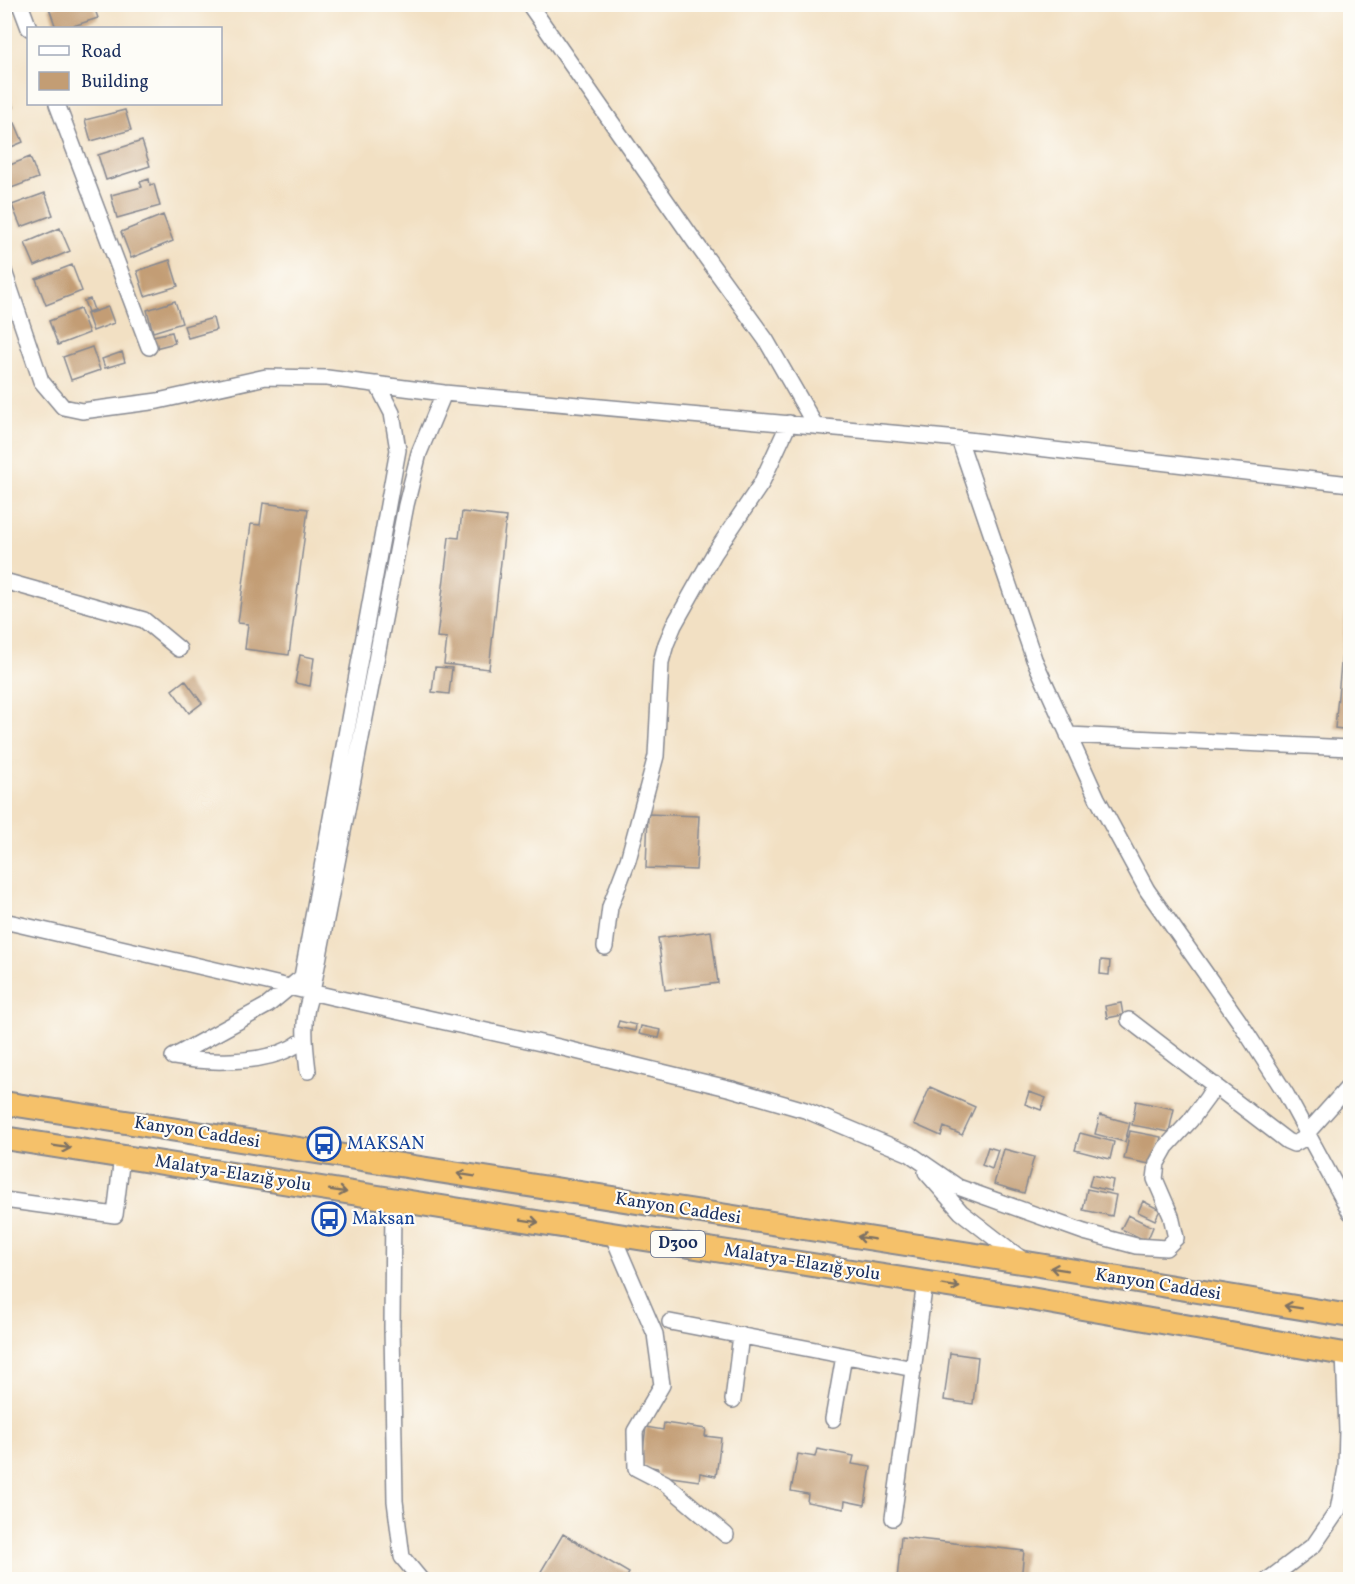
<svg xmlns="http://www.w3.org/2000/svg" width="1355" height="1584" viewBox="0 0 1355 1584" font-family="Vollkorn,serif">
  <style>
    .building { fill: #c39d74 }
    .lines { fill: none; stroke-linecap: round; stroke-linejoin: round }
    .minor-casing { stroke: #868890; stroke-width: 18 }
    .highway-casing { stroke: #868890; stroke-width: 26 }
    .minor { stroke: #fff; stroke-width: 15 }
    .highway { stroke: #f5c16b; stroke-width: 22 }
    .oneway { stroke: #7d7164 }
    .labels { text-anchor: middle; dominant-baseline: central; stroke-width: 4.5; stroke-linejoin: round; paint-order: stroke }
    .shield { fill: #fdfcf7; stroke: #5f6c8c; stroke-width: 1.5 }
    .shield-label { font-size: 16px; font-weight: bold; fill: #1b2f5e }
    .street-label { font-size: 18px; fill: #1b2f5e; stroke: #fdfcf7 }
    .transit-label { font-size: 18px; fill: #164399; stroke: #fdfcf7; text-anchor: start }
  </style>
  <rect width="100%" height="100%" fill="#fdfcf7"/>
  <filter id="ink" filterUnits="userSpaceOnUse"><feTurbulence type="fractalNoise" baseFrequency=".0167" numOctaves="2"/><feDisplacementMap in="SourceGraphic" scale="12" xChannelSelector="R" yChannelSelector="G"/><feConvolveMatrix kernelMatrix="1 2 1 2 8 2 1 2 1" color-interpolation-filters="sRGB"/></filter>
  <filter id="wash" filterUnits="userSpaceOnUse"><feTurbulence type="fractalNoise" baseFrequency=".008" numOctaves="4" result="noise"/><feDisplacementMap in="SourceGraphic" scale="24" xChannelSelector="R" yChannelSelector="G"/><feGaussianBlur stdDeviation="1.35" result="paint"/><feColorMatrix in="noise" values="0 0 0 0 0 0 0 0 0 0 0 0 0 0 0 0 0 1.4 0 .05"/><feComposite in="paint" operator="in"/></filter>
  <g filter="url(#wash)">
    <rect width="100%" height="100%" fill="#f2e0c3"/>
    <g id="blocks">
      <path class="building" d="M59,4H93L98,18L67,28H56L49,8Z
        M4,87L13,107L4,110Z
        M125,110L131,130L91,141L85,120Z
        M15,123L23,142L4,150V127Z
        M142,141L150,166L106,180L98,155Z
        M30,157L38,178L6,190L5,167Z
        M149,179L150,185L154,184L160,206L117,218L111,195L142,187L140,182Z
        M45,193L53,215L21,227L12,205Z
        M163,215L173,241L131,258L121,232Z
        M60,228L70,251L35,266L25,243Z
        M170,260L178,286L145,296L137,271Z
        M72,265L82,291L46,305L36,279Z
        M90,299L94,310L88,312L84,301Z
        M175,301L182,323L153,332L147,310Z
        M108,307L114,323L93,331L87,314Z
        M80,309L89,333L58,345L49,321Z
        M213,318L216,330L188,338L184,326Z
        M172,332L175,343L151,349L148,337Z
        M92,347L100,370L71,380L63,357Z
        M122,352L125,362L105,368L102,359Z
        M263,503L308,509L289,655L245,649L248,624L238,623L251,524L260,525Z
        M462,512L506,517L489,669L444,664L447,638L437,637L449,537L459,538Z
        M1349,579H1350V730L1335,728Z
        M300,655L314,658L310,686L295,683Z
        M435,667L452,668L449,694L432,692Z
        M185,680L202,703L189,713L172,690Z
        M648,814L699,816L696,870L646,868Z
        M711,931L718,983L665,990L658,938Z
        M1101,960L1110,961L1109,975L1100,974Z
        M1121,1003L1123,1015L1107,1018L1105,1006Z
        M619,1021L636,1025L635,1031L617,1027Z
        M641,1026L661,1030L659,1038L639,1034Z
        M930,1087L975,1107L962,1135L944,1127L941,1136L914,1124Z
        M1029,1092L1046,1098L1041,1110L1025,1104Z
        M1136,1101L1174,1109L1169,1132L1132,1125Z
        M1100,1115L1130,1123L1125,1142L1095,1134Z
        M1130,1131L1161,1137L1155,1165L1124,1159Z
        M1080,1133L1114,1142L1110,1159L1075,1150Z
        M988,1147L998,1150L992,1169L982,1165Z
        M1004,1149L1034,1157L1024,1193L994,1184Z
        M1092,1175L1113,1180L1111,1191L1089,1186Z
        M1087,1189L1116,1195L1112,1216L1083,1210Z
        M1143,1201L1160,1210L1155,1220L1138,1212Z
        M1128,1215L1153,1227L1147,1241L1121,1229Z
        M950,1353L978,1357L973,1404L944,1400Z
        M664,1423L706,1429L705,1436L721,1438L716,1476L700,1473L699,1481L657,1475L658,1468L641,1465L646,1427L663,1430Z
        M817,1449L854,1456L852,1464L871,1467L865,1505L845,1501L844,1509L807,1502L808,1494L791,1491L798,1454L815,1457Z
        M563,1534L629,1573L625,1580H536Z
        M901,1537L1024,1551L1021,1580H897Z"/>
    </g>
  </g>
  <g filter="url(#ink)">
    <use href="#blocks" fill-opacity="0" stroke="#868890" stroke-width="1.5"/>
    <g class="lines">
      <defs>
        <path id="minor" d="M20,4L29,28
          M529,4L695,242L766,340L815,425
          M57,104L149,347
          M4,271L41,381L63,407L82,411L158,401L266,377L327,378L444,393L959,439L1350,484
          M959,439L1034,659L1097,798L1147,890L1239,1021L1286,1094L1350,1212
          M4,581L144,620L179,649
          M1068,735L1350,748
          M4,921L332,997L559,1047L732,1089L805,1110L910,1154L958,1187L1084,1232L1136,1246L1166,1248L1176,1238L1171,1216L1155,1179L1157,1163L1166,1147L1190,1121L1207,1098L1215,1085
          M605,947L610,907L628,860L656,756L661,662L666,644L674,625L714,554L761,484L789,423
          M1129,1020L1287,1141L1294,1144L1303,1139L1307,1133L1350,1085
          M173,1057L268,1005L302,977L398,450L392,413L377,384
          M173,1057C205,1063 259,1064 289,1049C294,1047 299,1043 305,1039
          M308,1071C305,1046 301,1016 312,992L406,505L419,453L444,393
          M926,1172L961,1212L1024,1261
          M393,1199L392,1328L395,1501L402,1557L421,1580
          M4,1200L115,1215L122,1156
          M612,1234L655,1334L662,1385L635,1431L636,1468L665,1483L726,1535
          M670,1322L914,1369
          M733,1400L741,1335
          M833,1419L844,1356
          M893,1518L925,1282
          M1268,1580L1314,1545L1338,1510L1346,1468L1347,1430L1344,1354"/>
        <path id="highway" d="M4,1103L1027,1263L1350,1316
          M4,1138L612,1234L1025,1298L1350,1355"/>
      </defs>
      <use href="#minor" class="minor-casing"/>
      <use href="#highway" class="highway-casing"/>
      <use href="#minor" class="minor"/>
      <use href="#highway" class="highway"/>
    </g>
    <defs><path id="oneway-shaft" d="M-6 0H5M1.5-3L5.5 0L1.5 3" fill="none" stroke-width="1.6" stroke-linecap="round" stroke-linejoin="round" transform="scale(1.5)"/></defs>
    <g class="oneway">
      <use href="#oneway-shaft" transform="translate(62 1147) rotate(9)"/>
      <use href="#oneway-shaft" transform="translate(466 1175) rotate(-171)"/>
      <use href="#oneway-shaft" transform="translate(338 1191) rotate(9)"/>
      <use href="#oneway-shaft" transform="translate(530 1221) rotate(9)"/>
      <use href="#oneway-shaft" transform="translate(866 1238) rotate(-171)"/>
      <use href="#oneway-shaft" transform="translate(1059 1269) rotate(-171)"/>
      <use href="#oneway-shaft" transform="translate(951 1286) rotate(9)"/>
      <use href="#oneway-shaft" transform="translate(1293 1307) rotate(-171)"/>
    </g>
  </g>
  <defs>
    <symbol id="bus-ring" viewBox="-11 -11 22 22"><circle r="9.5" fill="#fdfcf7" stroke="#1a4fb4" stroke-width="1.5"/><path d="M-5-6H5V4H4V6H2V4H-2V6H-4V4H-5ZM-3.5-4V0h7V-4ZM-3.5 1.2v1.5H-2V1.2ZM2 1.2v1.5H3.5V1.2Z" fill="#1a4fb4"/></symbol>
  </defs>
  <g fill-rule="evenodd">
    <use href="#bus-ring" x="305" y="1125" width="38" height="38"/>
    <use href="#bus-ring" x="310" y="1200" width="38" height="38"/>
  </g>
  <g class="labels">
    <rect class="shield" x="651" y="1231" width="54" height="26" rx="4.5"/>
    <g class="shield-label">
      <text x="678" y="1244">D300</text>
    </g>
    <g class="street-label">
      <text transform="translate(197 1133) rotate(9)">Kanyon Caddesi</text>
      <text transform="translate(233 1174) rotate(9)">Malatya-Elazığ yolu</text>
      <text transform="translate(678 1209) rotate(9)">Kanyon Caddesi</text>
      <text transform="translate(802 1263) rotate(9)">Malatya-Elazığ yolu</text>
      <text transform="translate(1158 1285) rotate(9)">Kanyon Caddesi</text>
    </g>
    <g class="transit-label">
      <text x="347" y="1144">MAKSAN</text>
      <text x="352" y="1219">Maksan</text>
    </g>
  </g>
  <rect width="1355" height="1584" fill="none" stroke="#fdfcf7" stroke-width="24"/>
  <rect x="27" y="27" width="195" height="78" fill="#fdfcf7" stroke="#a3aaba" stroke-width="1.5"/>
  <rect x="39" y="46" width="30" height="9" fill="#ffffff" stroke="#a3aaba" stroke-width="1.5"/>
  <text x="81" y="57" font-size="18" fill="#1b2f5e">Road</text>
  <rect x="39" y="72" width="30" height="18" fill="#c39d74" stroke="#a3aaba" stroke-width="1.5"/>
  <text x="81" y="87" font-size="18" fill="#1b2f5e">Building</text>
</svg>
